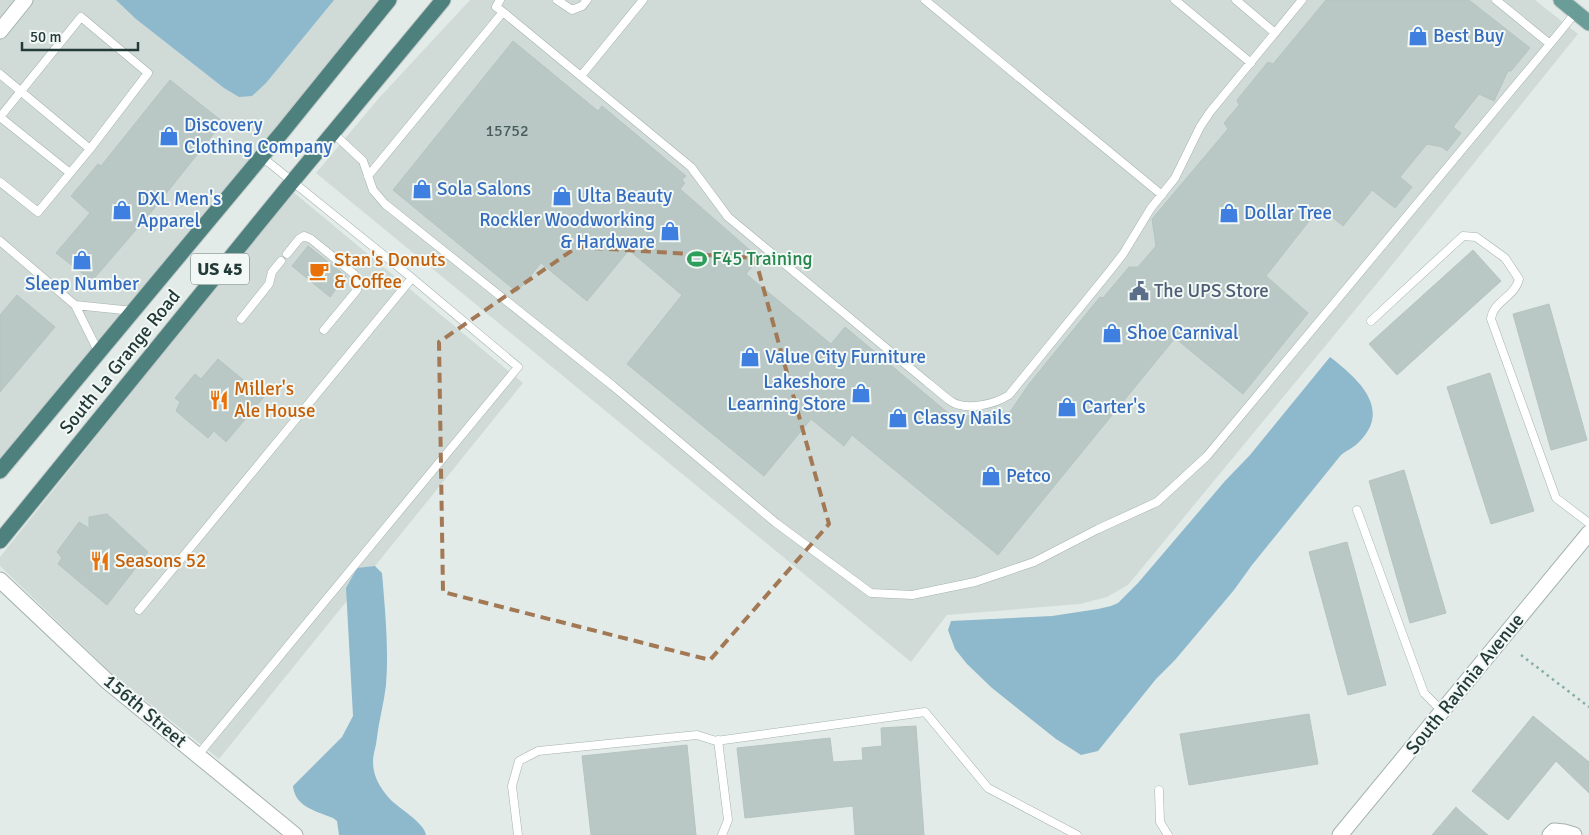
<svg xmlns="http://www.w3.org/2000/svg" width="1589" height="835" viewBox="0 0 1589 835" font-family="Signika,sans-serif">
  <style>
    .built { fill: #d0dbd8 }
    .water { fill: #8eb8cc }
    .building { fill: #bac8c5; stroke: #b5c4c0 }
    .lines { fill: none; stroke-linecap: round; stroke-linejoin: round }
    .service-casing { stroke: #a5b2b0; stroke-width: 9 }
    .minor-casing { stroke: #a5b2b0; stroke-width: 17 }
    .tertiary-casing { stroke: #a5b2b0; stroke-width: 17 }
    .primary-casing { stroke: #c1c8c7; stroke-width: 17 }
    .trunk-casing { stroke: #c1c8c7; stroke-width: 17 }
    .path { stroke: #85aca6; stroke-width: 2.5; stroke-dasharray: 2.5 4; stroke-linecap: butt }
    .service { stroke: #fff; stroke-width: 8 }
    .minor { stroke: #fff; stroke-width: 15 }
    .tertiary { stroke: #fff; stroke-width: 15 }
    .primary { stroke: #6a9d98; stroke-width: 15 }
    .trunk { stroke: #4e807d; stroke-width: 15 }
    .marked { fill: none; stroke: #a27855; stroke-width: 4; stroke-dasharray: 10 6; stroke-linejoin: round }
    .labels { text-anchor: middle; dominant-baseline: central; stroke-width: 4; stroke-linejoin: round; paint-order: stroke }
    .number-label { font-size: 16px; fill: #495e5b }
    .shield { fill: #f2f8f6; stroke: #617371; stroke-width: 1 }
    .shield-label { font-size: 18px; font-weight: bold; fill: #233a38 }
    .shop-label { font-size: 19px; fill: #366cbe; stroke: #f2f8f6; text-anchor: start }
    .leisure-label { font-size: 19px; fill: #27864d; stroke: #f2f8f6; text-anchor: start }
    .food-label { font-size: 19px; fill: #c56008; stroke: #f2f8f6; text-anchor: start }
    .service-label { font-size: 19px; fill: #4e5e75; stroke: #f2f8f6; text-anchor: start }
    .street-label { font-size: 19px; fill: #233a38; stroke: #f2f8f6 }
  </style>
  <rect width="100%" height="100%" fill="#e2ebe8"/>
  <path class="built" d="M0,0H384L0,465Z
    M470,0H1535L1578,34L1388,270L1128,585L1107,597L1080,604L947,615L911,662L316,173L379,98Z
    M292,191L523,383L219,759L111,673L0,566V557Z"/>
  <path class="water" d="M116,0H334L266,83L252,96L239,97L224,88L136,19Z
    M1330,357C1357,378 1392,408 1360,441C1355,447 1347,450 1341,455L1252,565L1234,590L1175,660L1156,679L1098,751L1081,755L1056,739L992,688L967,664L955,649L948,630L951,621L1052,616L1098,609L1111,606L1118,603L1138,583L1225,481L1250,455Z
    M375,566L382,573C385,610 389,648 386,685C384,703 379,720 377,737C376,750 371,756 374,771C376,781 382,790 389,798C398,808 424,822 426,835H339L337,821L333,818C316,811 295,807 293,786L342,737L353,716L346,588L357,568Z"/>
  <path class="building" d="M1326,0H1469L1530,48L1511,71H1508L1494,101L1479,94L1453,127L1461,133L1447,151L1442,147L1427,144L1400,177L1412,187L1395,208L1372,190L1343,226L1320,207L1266,276L1308,313L1243,394L1175,338L998,555L852,435L844,446L811,419L764,476L627,364L682,295L629,250L587,301L541,263L517,292L393,190L513,41L598,111L602,106L686,176L682,180L685,183L680,189L759,258L746,274L831,344L845,327L953,417L1010,412L1029,384L1100,297L1103,298L1129,267H1138L1156,246L1152,219L1228,129L1224,123L1239,105L1237,100L1268,62L1273,64Z
    M170,80L223,122L153,210L92,281L56,253L90,213L71,196L98,164L101,166Z
    M308,246L346,276L330,297L292,266Z
    M1473,250L1501,281L1397,375L1369,344Z
    M17,295L55,327L0,392V315Z
    M1549,304L1587,440L1551,450L1513,314Z
    M218,359L264,397L226,442L214,431L208,438L176,411L180,402L175,398L195,374L201,379Z
    M1490,373L1534,511L1491,524L1447,387Z
    M1404,470L1446,613L1410,623L1369,481Z
    M107,514L148,552L107,605L58,564L62,558L57,552L79,522L89,528V517Z
    M1347,542L1386,685L1348,695L1309,552Z
    M1309,714L1318,764L1189,785L1180,734Z
    M1533,716L1589,762V793L1556,761L1508,820L1472,791Z
    M916,726L924,835H855L853,806L745,818L737,748L830,738L833,762L863,760L862,748L882,746L881,728Z
    M687,745L696,835H591L582,756Z
    M1456,807L1462,813L1488,835H1432Z"/>
  <g class="lines">
    <defs>
      <path id="service" d="M500,0L496,7L503,12
        M557,0L572,10L582,6L587,0
        M925,0L1162,195
        M1175,0L1251,63
        M1236,0L1275,33
        M1496,0L1550,44L1576,12
        M0,74L90,149
        M581,76L643,0
        M0,117L81,17L148,73L90,149L38,212L0,182
        M0,117L70,173
        M333,133L363,161L373,190L385,204L613,386L776,523L871,593L912,595L975,582L1034,562L1098,529L1157,502L1207,456L1550,44
        M368,176L503,12L691,167L728,217L927,382C935,388 943,396 952,402C968,411 995,404 1009,395L1109,272L1123,254L1151,208L1175,178L1200,127L1210,112L1302,0
        M0,241L75,305L99,353
        M287,254L299,239L304,236L311,239L354,274L358,282L357,290L324,330
        M75,305L133,311
        M241,319L269,284L272,272L281,261
        M1371,321L1463,236L1476,237L1505,258L1519,279C1515,297 1493,301 1491,319L1556,498L1589,523
        M1357,510L1424,693L1442,711
        M139,610L412,278
        M718,740L728,820L722,835
        M198,755L518,367L412,278L262,157
        M1159,790L1160,822L1168,835
        M518,835L512,786L519,761L538,751L697,735L716,741L925,712L988,788L1077,835"/>
      <path id="minor" d="M0,31L25,0
        M1550,835L1554,831L1564,832L1574,835"/>
      <path id="tertiary" d="M0,580L108,682L295,835
        M1340,835L1589,533"/>
      <path id="primary" d="M1561,0L1589,23"/>
      <path id="trunk" d="M0,471L283,131L389,0
        M0,541L292,182L443,0"/>
    </defs>
    <use href="#service" class="service-casing"/>
    <use href="#minor" class="minor-casing"/>
    <use href="#tertiary" class="tertiary-casing"/>
    <use href="#primary" class="primary-casing"/>
    <use href="#trunk" class="trunk-casing"/>
    <path class="path" d="M1521,655L1589,707"/>
    <use href="#service" class="service"/>
    <use href="#minor" class="minor"/>
    <use href="#tertiary" class="tertiary"/>
    <use href="#primary" class="primary"/>
    <use href="#trunk" class="trunk"/>
  </g>
  <path class="marked" d="M577,247L755,258L829,524L710,660L443,592L439,342Z"/>
  <defs>
    <symbol id="shop-bare" viewBox="-9 -9 18 18"><path d="M-5-2.5h2.3a2.7 3.5 0 0 1 5.4 0H5L5.5 6h-11ZM-1.5-2.5h3a1.5 2.3 0 0 0-3 0Z" fill="#3f7fe0" stroke="#f2f8f6" stroke-width="2.5" paint-order="stroke"/></symbol>
    <symbol id="stadium-bare" viewBox="-9 -9 18 18"><path d="M0-5a6.5 5 0 1 0 0 10a6.5 5 0 1 0 0-10ZM-3.5-1.8h7v3.6h-7Z" fill="#2e9e5b" stroke="#f2f8f6" stroke-width="2.5" paint-order="stroke"/></symbol>
    <symbol id="cafe-bare" viewBox="-9 -9 18 18"><path d="M-5.5-4.5H6V0H3Q3 3.5 0 3.5H-2.5Q-5.5 3.5-5.5 0ZM3-3.2v2h1.7v-2ZM-6 4.5H4V6H-6Z" fill="#e8710a" stroke="#f2f8f6" stroke-width="2.5" paint-order="stroke"/></symbol>
    <symbol id="civic-bare" viewBox="-9 -9 18 18"><path d="M-.6-6.5H3V-4.5H.6V-3L4-1V1h2V6H-6V1h2V-1L-.6-3ZM-1.2 2.5V6h2.4V2.5Z" fill="#5c6f8a" stroke="#f2f8f6" stroke-width="2.5" paint-order="stroke"/></symbol>
    <symbol id="restaurant-bare" viewBox="-9 -9 18 18"><path d="M-5-6h1v4h1v-4h1v4h1v-4h1v5L-1.5 .5V6h-2V.5L-5-1ZM5-6V6H3V1.5H1.5Q1.5-4 5-6Z" fill="#e8710a" stroke="#f2f8f6" stroke-width="2.5" paint-order="stroke"/></symbol>
  </defs>
  <g fill-rule="evenodd">
    <use href="#shop-bare" x="1404" y="22" width="28" height="28"/>
    <use href="#shop-bare" x="155" y="122" width="28" height="28"/>
    <use href="#shop-bare" x="408" y="175" width="28" height="28"/>
    <use href="#shop-bare" x="548" y="182" width="28" height="28"/>
    <use href="#shop-bare" x="108" y="196" width="28" height="28"/>
    <use href="#shop-bare" x="1215" y="199" width="28" height="28"/>
    <use href="#shop-bare" x="656" y="217" width="28" height="28"/>
    <use href="#stadium-bare" x="683" y="245" width="28" height="28"/>
    <use href="#shop-bare" x="68" y="246" width="28" height="28"/>
    <use href="#cafe-bare" x="305" y="257" width="28" height="28"/>
    <use href="#civic-bare" x="1125" y="277" width="28" height="28"/>
    <use href="#shop-bare" x="1098" y="319" width="28" height="28"/>
    <use href="#shop-bare" x="736" y="343" width="28" height="28"/>
    <use href="#shop-bare" x="847" y="379" width="28" height="28"/>
    <use href="#restaurant-bare" x="205" y="386" width="28" height="28"/>
    <use href="#shop-bare" x="1053" y="393" width="28" height="28"/>
    <use href="#shop-bare" x="884" y="404" width="28" height="28"/>
    <use href="#shop-bare" x="977" y="462" width="28" height="28"/>
    <use href="#restaurant-bare" x="86" y="547" width="28" height="28"/>
  </g>
  <g class="labels">
    <g class="number-label">
      <text x="507" y="131">15752</text>
    </g>
    <rect class="shield" x="191" y="253.5" width="58" height="31" rx="4"/>
    <g class="shield-label">
      <text x="220" y="269">US 45</text>
    </g>
    <g class="shop-label">
      <text x="1433" y="36">Best Buy</text>
      <text x="184" y="125">Discovery<tspan x="184" dy="22">Clothing Company</tspan></text>
      <text x="437" y="189">Sola Salons</text>
      <text x="577" y="196">Ulta Beauty</text>
      <text x="137" y="199">DXL Men's<tspan x="137" dy="22">Apparel</tspan></text>
      <text x="1244" y="213">Dollar Tree</text>
      <text x="655" y="220" text-anchor="end">Rockler Woodworking<tspan x="655" dy="22">&amp; Hardware</tspan></text>
      <text x="82" y="284" text-anchor="middle">Sleep Number</text>
      <text x="1127" y="333">Shoe Carnival</text>
      <text x="765" y="357">Value City Furniture</text>
      <text x="846" y="382" text-anchor="end">Lakeshore<tspan x="846" dy="22">Learning Store</tspan></text>
      <text x="1082" y="407">Carter's</text>
      <text x="913" y="418">Classy Nails</text>
      <text x="1006" y="476">Petco</text>
    </g>
    <g class="leisure-label">
      <text x="712" y="259">F45 Training</text>
    </g>
    <g class="food-label">
      <text x="334" y="260">Stan's Donuts<tspan x="334" dy="22">&amp; Coffee</tspan></text>
      <text x="234" y="389">Miller's<tspan x="234" dy="22">Ale House</tspan></text>
      <text x="115" y="561">Seasons 52</text>
    </g>
    <g class="service-label">
      <text x="1154" y="291">The UPS Store</text>
    </g>
    <g class="street-label">
      <text transform="translate(120 362) rotate(-51)">South La Grange Road</text>
      <text transform="translate(1465 684) rotate(-51)">South Ravinia Avenue</text>
      <text transform="translate(145 711) rotate(40)">156th Street</text>
    </g>
  </g>
  <path d="M22 42v8h116v-8" fill="none" stroke="#233a38" stroke-width="2.5"/>
  <text x="30" y="42" font-size="15" fill="#233a38" stroke="#f2f8f6" stroke-width="4" paint-order="stroke">50 m</text>
</svg>
